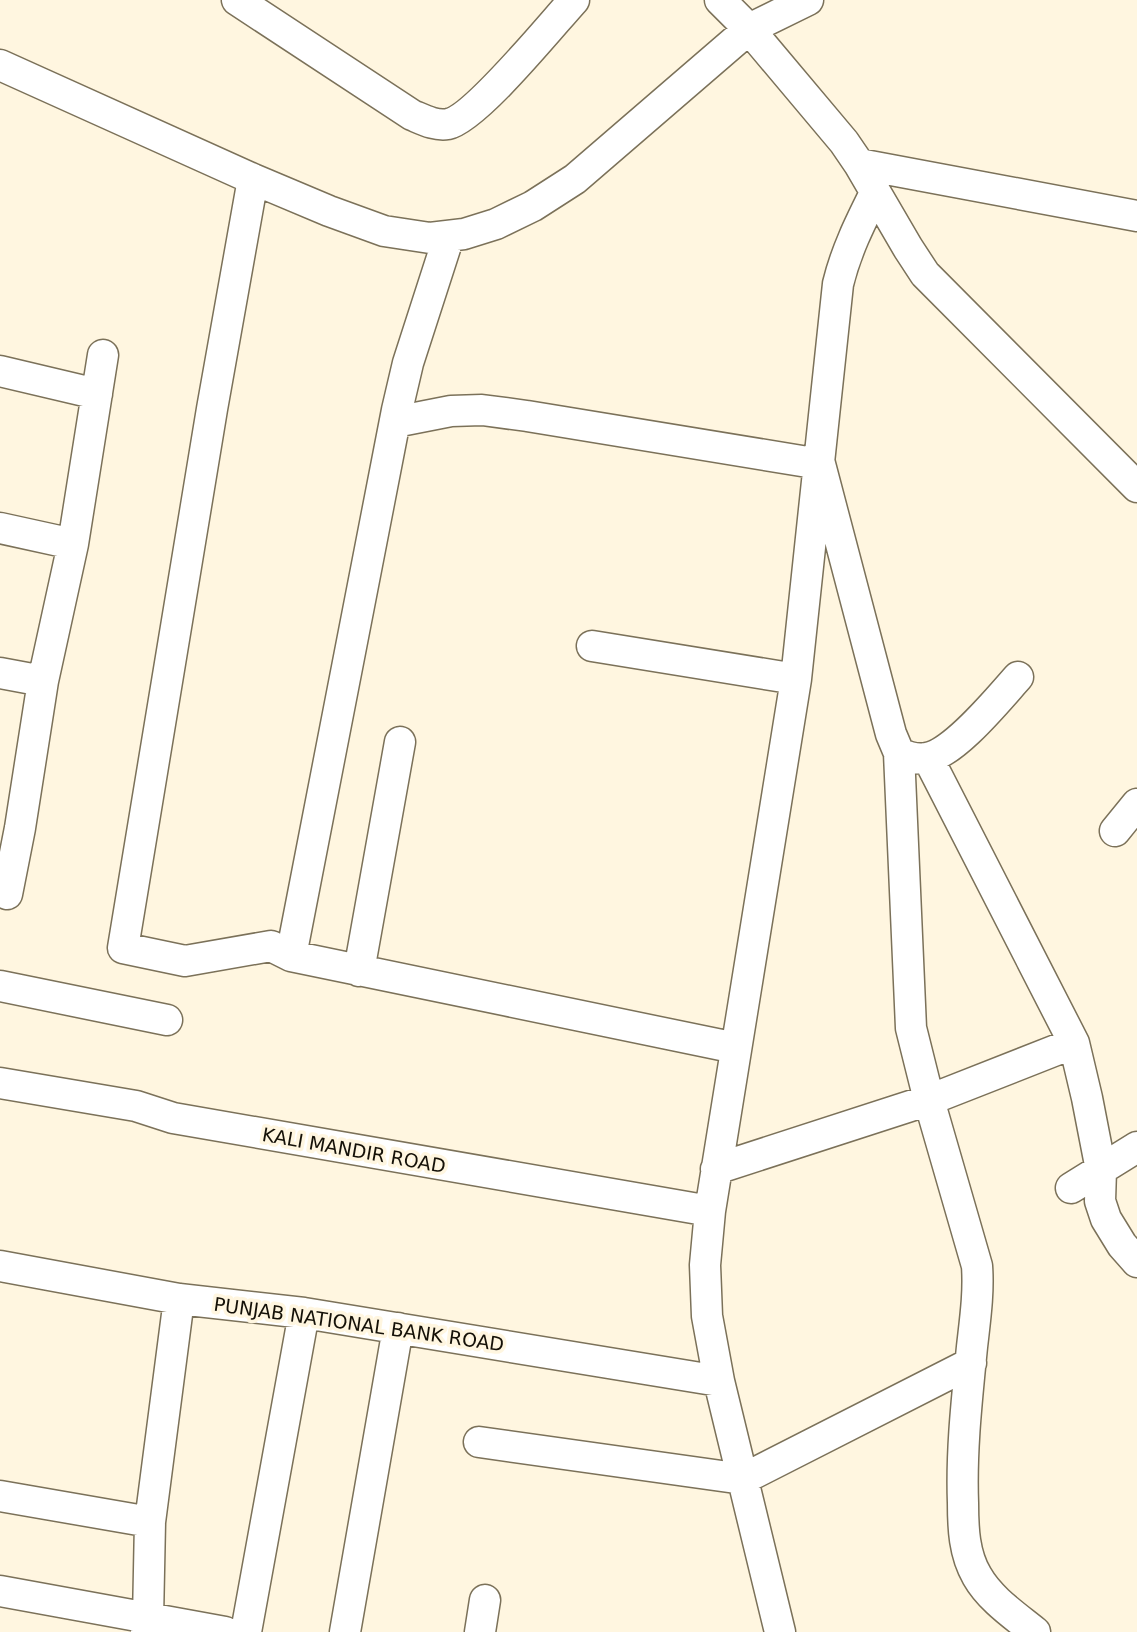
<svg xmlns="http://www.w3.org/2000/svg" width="1137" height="1632" viewBox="0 0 1137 1632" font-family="'DejaVu Sans',sans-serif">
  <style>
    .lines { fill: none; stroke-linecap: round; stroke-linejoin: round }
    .minor-casing { stroke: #7b7159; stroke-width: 33 }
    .minor { stroke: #fff; stroke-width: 30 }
    .labels { text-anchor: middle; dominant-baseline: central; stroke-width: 7; stroke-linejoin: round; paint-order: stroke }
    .street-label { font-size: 19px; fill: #151108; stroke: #fff6e0 }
  </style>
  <rect width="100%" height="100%" fill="#fff6e0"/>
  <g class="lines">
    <defs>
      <path id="minor" d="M237,0L412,115C424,120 435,126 448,124C475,119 552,24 574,0
        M720,0L749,29L844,142L859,164L908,248L925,274L1137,487
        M0,65L253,179L329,211L384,231L430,238L464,234L496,224L533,206L575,179L749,29L808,0
        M859,164L1137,216
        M253,179L212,409L123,948L185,961L271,946L291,956L736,1048
        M0,371L97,394
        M395,422L451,411L482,410L527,416L820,464L891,734L899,753C908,757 917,760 926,758C954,754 999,698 1018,677
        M0,528L73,544
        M592,646L796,679
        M0,673L43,681
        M899,753L911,1028L929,1100L977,1266C979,1293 975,1320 972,1347C967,1398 961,1451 963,1503C963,1528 964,1554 977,1576C990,1599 1014,1615 1035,1632
        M928,758L1074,1043L1087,1098L1101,1170L1100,1201L1106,1219L1122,1245L1137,1262
        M1115,831L1137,804
        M7,894L20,828L43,681L73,544L103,355
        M291,956L397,410L408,363L449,236
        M359,971L400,742
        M0,986L167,1020
        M0,1083L136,1106L173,1118L710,1211
        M716,1169L929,1100L1074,1043
        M1071,1188L1137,1147
        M0,1266L179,1299L304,1313L719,1381
        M479,1442L743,1479L971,1363
        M0,1496L150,1522
        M0,1591L225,1632
        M146,1632L148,1619L150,1522L179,1299
        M246,1632L304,1313
        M345,1632L398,1328
        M480,1632L485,1600
        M780,1632L719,1381L707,1316L705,1265L710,1211L796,679L838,284C846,251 860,223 875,193"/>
    </defs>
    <use href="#minor" class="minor-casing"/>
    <use href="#minor" class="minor"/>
  </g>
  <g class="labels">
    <g class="street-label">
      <text transform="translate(354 1150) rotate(10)">KALI MANDIR ROAD</text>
      <text transform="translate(359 1324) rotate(8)">PUNJAB NATIONAL BANK ROAD</text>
    </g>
  </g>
</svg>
